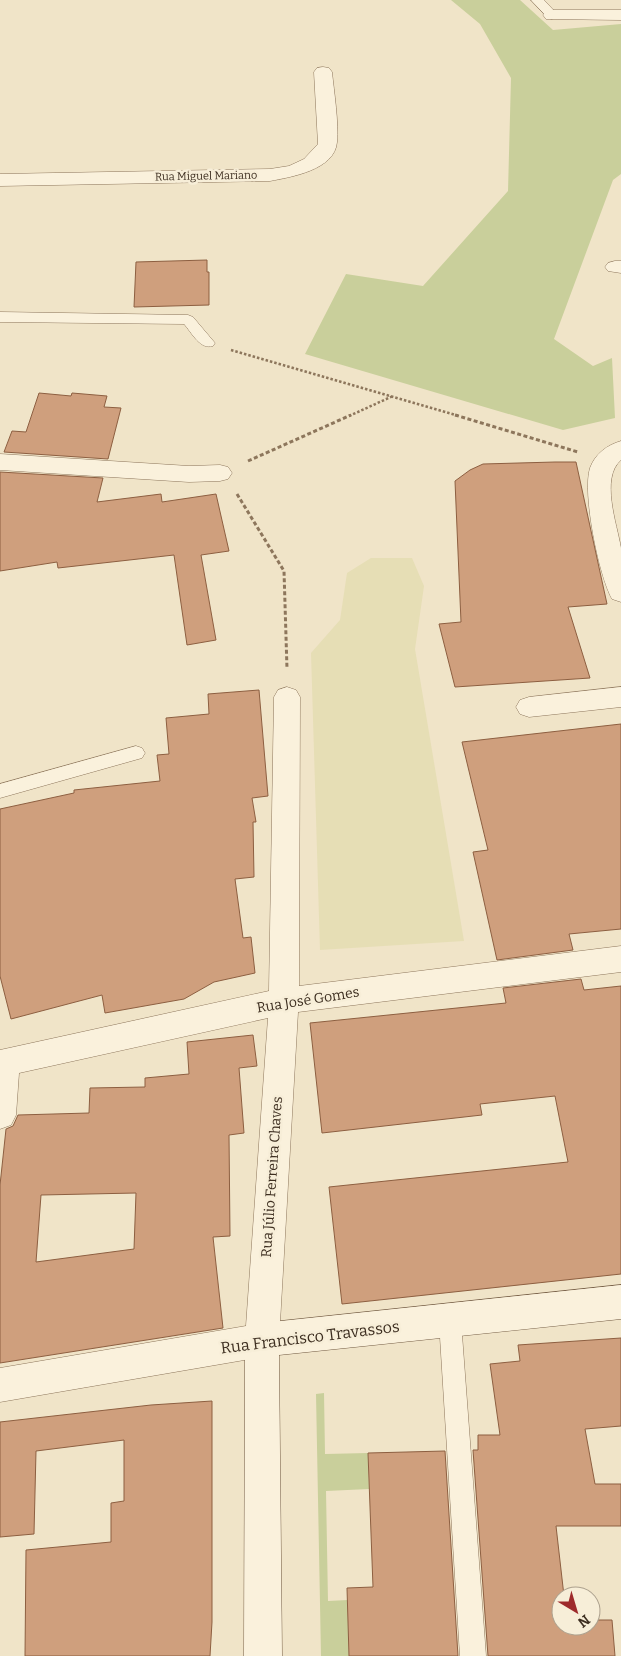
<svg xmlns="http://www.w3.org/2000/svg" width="621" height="1656" viewBox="0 0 621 1656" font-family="Bitter,serif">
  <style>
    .farmland { fill: #e6deb5 }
    .green { fill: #c9cf9b }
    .building { fill: #cf9f7d; stroke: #8d5f41; fill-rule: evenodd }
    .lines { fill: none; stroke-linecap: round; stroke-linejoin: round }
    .lane-casing { stroke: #8d765c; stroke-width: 1 }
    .street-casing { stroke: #8d765c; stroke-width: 1 }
    .secondary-casing { stroke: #6f573f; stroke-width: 1 }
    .path-far1 { stroke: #8d765c; stroke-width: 2.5; stroke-dasharray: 2.5 2; stroke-linecap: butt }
    .path { stroke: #8d765c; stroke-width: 3; stroke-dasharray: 4 2.5; stroke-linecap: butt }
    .lane { fill: #faf1dc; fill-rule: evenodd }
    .street { fill: #faf1dc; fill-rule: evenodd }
    .secondary { fill: #faf1dc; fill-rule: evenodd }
    .labels { text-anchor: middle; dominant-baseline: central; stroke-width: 5; stroke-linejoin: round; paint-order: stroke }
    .far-street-label { font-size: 11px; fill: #3d2e20; stroke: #f7eed8 }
    .street-label { font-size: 14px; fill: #3d2e20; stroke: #f7eed8 }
    .near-street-label { font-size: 16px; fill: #3d2e20; stroke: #f7eed8 }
  </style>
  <rect width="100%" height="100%" fill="#f0e4c8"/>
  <path class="farmland" d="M371,558H412L424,586L415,649L464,941L320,950L311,653L340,620L347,573Z"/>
  <path class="green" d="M451,0H520L553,30L621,24V174L613,180L554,339L593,366L612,358L615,418L563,430L305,354L346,274L423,286L508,191L511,78L480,24Z
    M324,1393L325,1454L368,1453L369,1489L326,1491L328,1601L348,1600L349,1656H321L316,1394Z"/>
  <path class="building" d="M207,260V272H209V305L134,307L136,262Z
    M39,393L71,396L72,393L107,396L104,407L121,408L108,459L4,452L12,431L26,432Z
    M555,462H576L607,604L568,607L590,678L455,687L439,624L461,622L455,481L470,470L483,464Z
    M0,472L103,478L97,502L161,494L162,502L216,494L229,551L201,555L216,640L187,645L174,555L58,568L57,562L0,571Z
    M259,690L268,796L252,798L256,822H253L254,877L235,879L243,938L251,937L255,973L214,982L184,999L105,1013L102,995L11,1019L0,976V809L74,793V790L160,781L157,755L169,754L166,718L209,714L208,694Z
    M621,724V929L569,934L573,950L497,960L473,852L488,850L462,742Z
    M581,979L584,990L621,986V1274L342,1304L329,1187L568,1162L555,1096L480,1104L482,1115L322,1133L310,1023L506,1003L503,988Z
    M253,1035L257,1066L239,1068L244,1133L229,1135L230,1236L213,1237L223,1328L0,1363V1185L6,1129L13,1126L18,1115L89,1113L90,1088L145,1087V1078L189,1074L187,1042ZM136,1193L134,1249L36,1262L41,1195Z
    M621,1338V1426L585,1429L595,1484H621V1526H556L564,1596H561V1626H591V1620H612L615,1656H488L473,1450H478V1435H500L490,1364L520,1361L518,1345Z
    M212,1401V1622L210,1656H25L26,1550L111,1542V1503L124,1501V1440L36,1451L34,1534L0,1537V1422L151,1405Z
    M445,1451L458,1656H349L347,1588L373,1587L368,1453Z"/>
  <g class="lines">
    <defs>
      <path id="lane" d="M531,0H544L558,15L552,19L548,18Z
        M0,312L188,315L193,317L215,343L213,346C200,350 192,333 184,324L0,322Z
        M136,746L142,748L145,753L142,758L0,798V784Z
        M450,1310L458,1313L461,1321L486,1656H460L439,1321L442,1313Z"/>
      <path id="street" d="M552,10H621V20L546,19L543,15L546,11Z
        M323,67L329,68L332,72C334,91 339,124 337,142C335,170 291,177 270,181L0,186V174L270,169L289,166L304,159L318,144L314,72L317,68Z
        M615,261H621V273L608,271L605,267L608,263Z
        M621,441V460C600,478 617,524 621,548C621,565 621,584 621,602L612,599C599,576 582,493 590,468C595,454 607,445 621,441Z
        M0,454L189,466L220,465L228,467L232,473L228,479L220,481L189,482L0,470Z
        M287,687L296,690L300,697L299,986L621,946V972L298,1012L279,1340L274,1352L262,1357L0,1402V1368L246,1326L268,1018L19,1073L16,1115L11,1125L0,1129V1050L269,991L274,697L278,690Z
        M621,687V707L529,717L520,714L516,707L520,700L529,697Z"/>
      <path id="secondary" d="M621,1285V1319L279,1355L282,1656H244L245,1340L250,1328L262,1323Z"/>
    </defs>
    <use href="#lane" class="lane-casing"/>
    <use href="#street" class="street-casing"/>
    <use href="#secondary" class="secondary-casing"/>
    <path class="path-far1" d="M231,350L459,416
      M349,416L393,396"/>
    <path class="path" d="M455,415L578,452
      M248,461L351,415
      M237,494L284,571L287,669"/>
    <use href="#lane" class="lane"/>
    <use href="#street" class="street"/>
    <use href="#secondary" class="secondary"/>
  </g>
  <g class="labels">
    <g class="far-street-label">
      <text transform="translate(206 176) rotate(-1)">Rua Miguel Mariano</text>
    </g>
    <g class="street-label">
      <text transform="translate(308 1000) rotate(-9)">Rua José Gomes</text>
      <text transform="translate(272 1177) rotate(-86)">Rua Júlio Ferreira Chaves</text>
    </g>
    <g class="near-street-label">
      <text transform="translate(310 1337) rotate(-7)">Rua Francisco Travassos</text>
    </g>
  </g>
  <g transform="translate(576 1611) rotate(142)"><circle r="24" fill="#f7eed8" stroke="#ada18e"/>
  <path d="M0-4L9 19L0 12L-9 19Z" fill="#9e2a2b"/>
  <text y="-8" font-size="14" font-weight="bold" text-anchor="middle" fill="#3d2e20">N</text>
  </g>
</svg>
